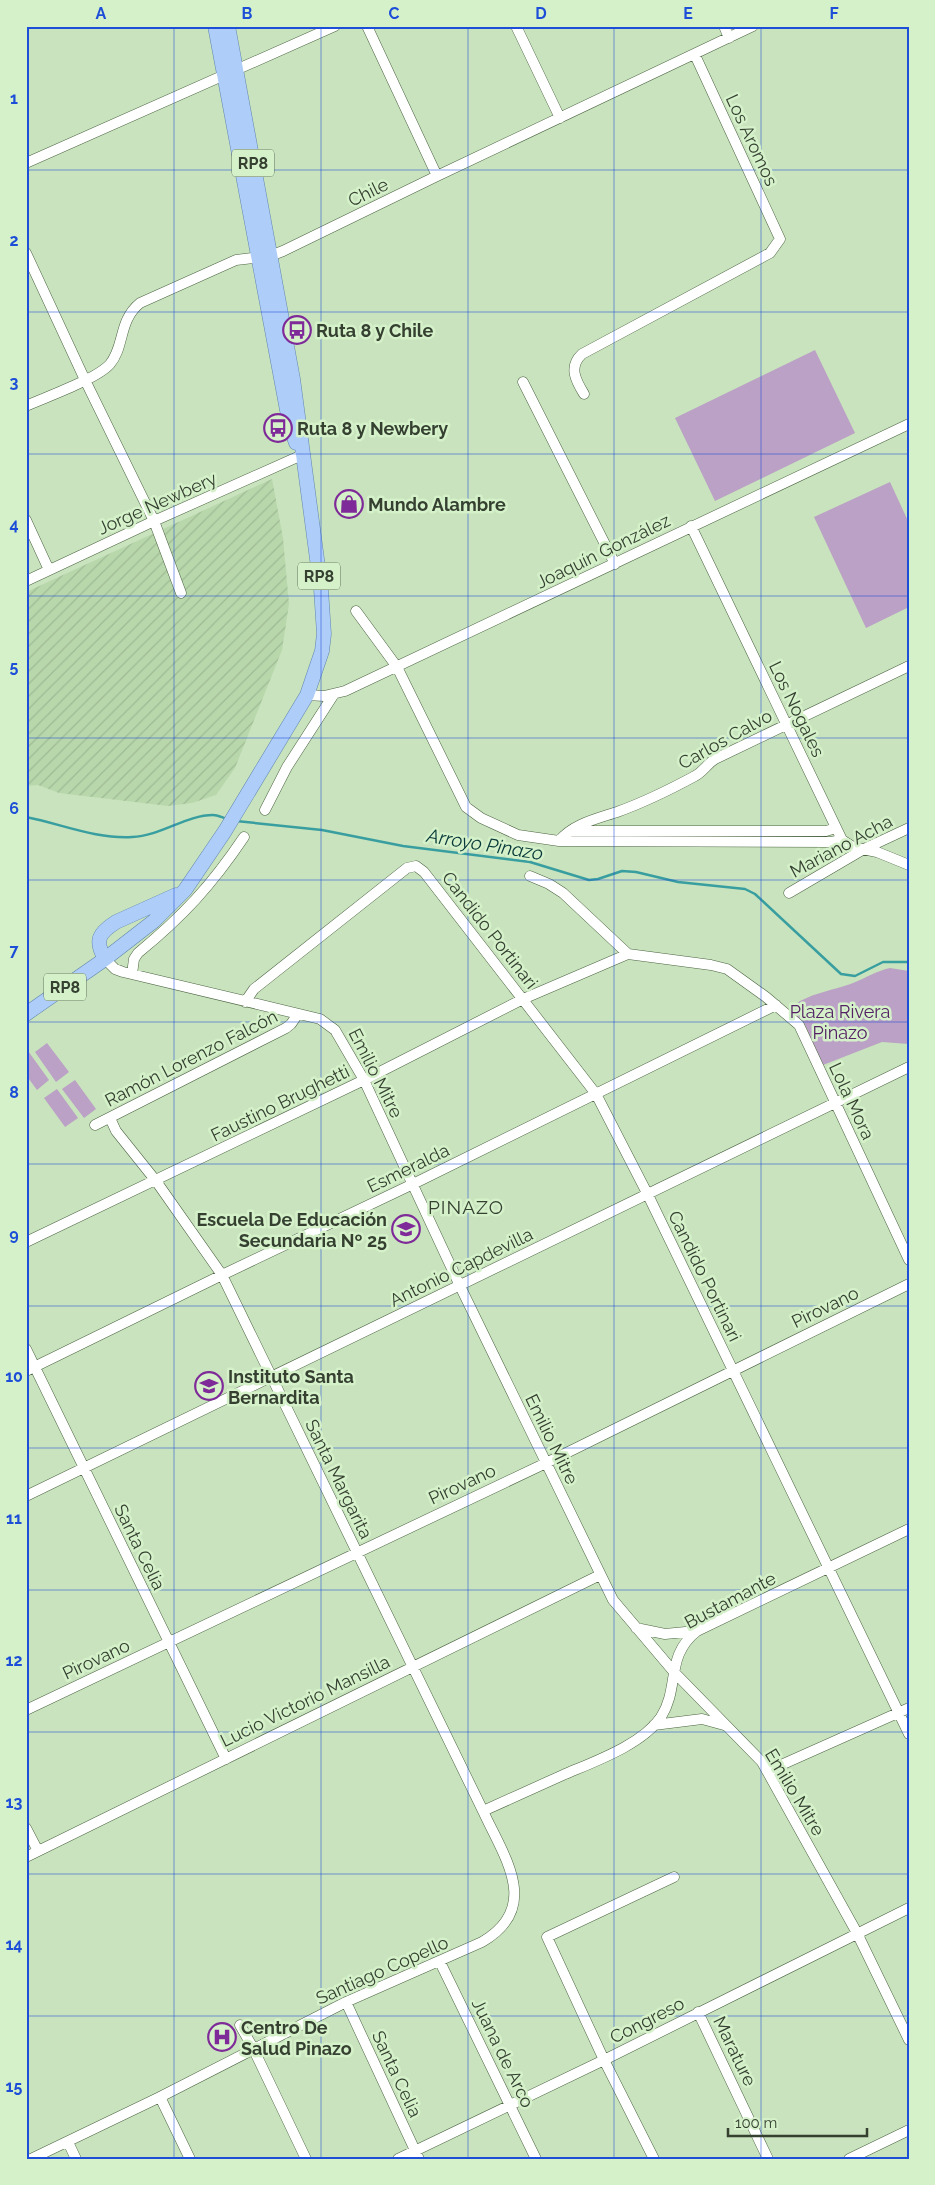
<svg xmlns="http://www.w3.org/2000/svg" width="935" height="2185" viewBox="0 0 935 2185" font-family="Raleway,sans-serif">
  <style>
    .industrial { fill: url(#industrial-furrows) }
    .park { fill: #bba1c5 }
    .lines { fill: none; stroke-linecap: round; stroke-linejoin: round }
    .stream { stroke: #399ea0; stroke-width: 2.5 }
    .minor-casing { stroke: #4c6442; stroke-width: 11 }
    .major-casing { stroke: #6186af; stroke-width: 15 }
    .minor { stroke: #fff; stroke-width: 10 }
    .major { stroke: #aecdf8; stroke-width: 14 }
    .grid { fill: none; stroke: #1d4ed8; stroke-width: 1; stroke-opacity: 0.55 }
    .labels { text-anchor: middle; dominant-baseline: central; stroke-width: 5; stroke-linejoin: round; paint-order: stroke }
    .shield { fill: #d5f1ca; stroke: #65755f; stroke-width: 1 }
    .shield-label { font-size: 16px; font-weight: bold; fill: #354031 }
    .street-label { font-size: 18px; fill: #354031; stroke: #d5f1ca }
    .poi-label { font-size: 18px; font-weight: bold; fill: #354031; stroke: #d5f1ca; text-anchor: start }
    .park-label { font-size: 18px; fill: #542165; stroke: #d5f1ca }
    .water-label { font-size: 19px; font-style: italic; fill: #063738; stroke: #d5f1ca }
    .neighbourhood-label { font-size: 19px; letter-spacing: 1px; fill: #354031; stroke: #d5f1ca }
    .neatline { fill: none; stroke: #1d4ed8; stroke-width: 2 }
    .grid-label { font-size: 16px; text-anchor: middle; font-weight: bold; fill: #1d4ed8 }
  </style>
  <defs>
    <pattern id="industrial-furrows" width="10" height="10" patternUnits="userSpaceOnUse" patternTransform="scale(1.25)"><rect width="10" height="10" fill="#b8d8ac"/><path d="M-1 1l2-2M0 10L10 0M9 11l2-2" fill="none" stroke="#9fba94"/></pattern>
  </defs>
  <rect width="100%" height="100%" fill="#c8e3bd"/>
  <path class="industrial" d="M272,479L283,538L289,604L282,650L235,768L216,795L192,803L168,806L59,793L38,785L26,786V592Z"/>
  <path class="park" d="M815,350L855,433L715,501L675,418Z
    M890,482L909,523V607L866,628L814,517Z
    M890,968L909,971V1044L882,1042L823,1065L805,1025L790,1008C808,993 832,991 853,983C866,978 876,971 890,968Z
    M47,1043L69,1072L56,1082L35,1052Z
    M28,1051L49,1080L37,1090L26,1075V1053Z
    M75,1080L96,1109L84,1118L62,1089Z
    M57,1089L78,1118L65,1127L44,1098Z"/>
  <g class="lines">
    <path class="stream" d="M26,817C62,824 95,839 132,837C161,836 186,815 213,815C218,815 223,818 228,819
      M236,821L322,830L403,846L530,862L589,880L598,879L622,871L636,872L678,882L745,889L755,894L841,974L855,976L883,962H909"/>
    <defs>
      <path id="minor" d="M367,26L437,176
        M516,26L560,118
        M724,26L729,38
        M26,163L335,26
        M26,253L85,380L154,521L181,593
        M523,382L615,564
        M584,394C576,381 568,367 582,354L770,253L780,239L695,55
        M26,406C46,397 97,379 110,364C125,346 118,321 140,303L236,260L270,256L283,251L437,176L753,26
        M26,520L49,570
        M691,526L842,840L853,847L877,852L909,865
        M26,581L154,521L302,455
        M356,611L397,667L466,807L481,818L518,835L559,841L831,842L842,840
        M307,695L324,696L345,691L909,424
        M265,810L287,767L334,694
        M572,831H826L836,828
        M559,841C573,824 596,819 617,812C642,803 671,789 695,776C703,772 707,764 715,759L909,666
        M530,876L549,884L563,893L628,954L711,965L727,969L766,997L799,1025L909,1260
        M789,893L864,849L909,828
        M105,959L115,969L123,972L320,1019L335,1030L364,1080L460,1286L613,1600L674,1672L762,1762L857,1933L909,2040
        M132,974L134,959L138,953C183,916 211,886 244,837
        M245,1002L254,989L407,868L416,866L424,872L596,1094L648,1195L909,1734
        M95,1125L286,1028L291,1024L298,1014
        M26,1242L364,1080L523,999L628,954
        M26,1349L226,1759
        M26,1371L222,1275L413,1184L776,1005
        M26,1496L909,1067
        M636,1628L665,1634L696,1631
        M26,1710L546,1463L909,1284
        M654,1725L702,1719L724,1725
        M769,1773L781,1765L909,1708
        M483,1811C510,1799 536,1787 563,1775C593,1762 642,1745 661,1717C680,1687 665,1656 697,1631L909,1529
        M26,1828L38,1851
        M26,1857L600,1575
        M440,1962L536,2159
        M346,2002L419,2159
        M698,2012L768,2159
        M240,2025L253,2048L306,2159
        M160,2097L190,2159
        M68,2142L76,2159
        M31,2159L160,2097L346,2002L482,1942C542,1907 504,1857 483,1811L222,1275L156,1181L116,1131L110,1118
        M398,2159L604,2060L909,1908
        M654,2159L604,2060L547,1937L674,1877
        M849,2159L909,2130"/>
      <path id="major" d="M215,26L290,426L296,443
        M105,959C94,940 99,933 116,922L176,895
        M26,1014L105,959L154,921L185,890L225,831L307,695L322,651L324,634L321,589L293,379L228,26"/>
    </defs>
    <use href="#minor" class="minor-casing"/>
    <use href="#major" class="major-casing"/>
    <use href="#minor" class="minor"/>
    <use href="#major" class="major"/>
  </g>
  <path class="grid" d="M174,26V2159M321,26V2159M468,26V2159M614,26V2159M761,26V2159M26,170H909M26,312H909M26,454H909M26,596H909M26,738H909M26,880H909M26,1022H909M26,1164H909M26,1306H909M26,1448H909M26,1590H909M26,1732H909M26,1874H909M26,2016H909"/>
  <defs>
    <symbol id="bus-ring" viewBox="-11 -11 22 22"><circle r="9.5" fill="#d5f1ca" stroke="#7f2a99" stroke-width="1.5"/><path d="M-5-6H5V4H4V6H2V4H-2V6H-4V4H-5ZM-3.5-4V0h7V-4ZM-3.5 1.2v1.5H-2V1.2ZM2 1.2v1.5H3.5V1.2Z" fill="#7f2a99"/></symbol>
    <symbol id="shop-ring" viewBox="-11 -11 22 22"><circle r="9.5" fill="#d5f1ca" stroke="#7f2a99" stroke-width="1.5"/><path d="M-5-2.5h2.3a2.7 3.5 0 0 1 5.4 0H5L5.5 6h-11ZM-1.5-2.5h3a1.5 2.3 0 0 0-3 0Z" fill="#7f2a99"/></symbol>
    <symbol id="school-ring" viewBox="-11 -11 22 22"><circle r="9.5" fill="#d5f1ca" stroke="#7f2a99" stroke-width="1.5"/><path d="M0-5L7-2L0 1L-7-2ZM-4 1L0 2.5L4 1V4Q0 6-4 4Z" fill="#7f2a99"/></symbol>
    <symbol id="hospital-ring" viewBox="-11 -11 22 22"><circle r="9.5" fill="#d5f1ca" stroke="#7f2a99" stroke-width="1.5"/><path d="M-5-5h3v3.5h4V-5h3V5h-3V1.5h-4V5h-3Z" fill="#7f2a99"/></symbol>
  </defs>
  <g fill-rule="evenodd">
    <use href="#bus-ring" x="281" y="314" width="32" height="32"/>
    <use href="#bus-ring" x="262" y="412" width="32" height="32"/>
    <use href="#shop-ring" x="333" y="488" width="32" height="32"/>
    <use href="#school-ring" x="390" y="1213" width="32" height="32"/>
    <use href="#school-ring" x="193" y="1370" width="32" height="32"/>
    <use href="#hospital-ring" x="206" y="2021" width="32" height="32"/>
  </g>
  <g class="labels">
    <g class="shield">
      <rect x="232" y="149.5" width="42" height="27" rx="4"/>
      <rect x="298" y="562.5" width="42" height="27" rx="4"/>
      <rect x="44" y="973.5" width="42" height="27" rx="4"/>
    </g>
    <g class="shield-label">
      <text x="253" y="163">RP8</text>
      <text x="319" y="576">RP8</text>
      <text x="65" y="987">RP8</text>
    </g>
    <g class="street-label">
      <text transform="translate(752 140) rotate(65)">Los Aromos</text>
      <text transform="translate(368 192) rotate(-26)">Chile</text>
      <text transform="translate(157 503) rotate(-24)">Jorge Newbery</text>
      <text transform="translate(603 551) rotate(-26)">Joaquín González</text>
      <text transform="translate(797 709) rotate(64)">Los Nogales</text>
      <text transform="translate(725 739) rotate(-29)">Carlos Calvo</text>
      <text transform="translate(841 846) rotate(-28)">Mariano Acha</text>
      <text transform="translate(490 930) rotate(52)">Candido Portinari</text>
      <text transform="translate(191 1058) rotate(-27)">Ramón Lorenzo Falcón</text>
      <text transform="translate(376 1073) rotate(63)">Emilio Mitre</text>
      <text transform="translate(852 1101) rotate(65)">Lola Mora</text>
      <text transform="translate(280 1103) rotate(-26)">Faustino Brughetti</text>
      <text transform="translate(408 1168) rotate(-26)">Esmeralda</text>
      <text transform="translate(461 1267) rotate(-26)">Antonio Capdevilla</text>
      <text transform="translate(705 1276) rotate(64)">Candido Portinari</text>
      <text transform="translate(825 1307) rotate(-26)">Pirovano</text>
      <text transform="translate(552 1439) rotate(64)">Emilio Mitre</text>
      <text transform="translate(339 1479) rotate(64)">Santa Margarita</text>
      <text transform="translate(462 1484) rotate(-25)">Pirovano</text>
      <text transform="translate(140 1547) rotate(64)">Santa Celia</text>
      <text transform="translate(730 1600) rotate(-28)">Bustamante</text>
      <text transform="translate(96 1659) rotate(-25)">Pirovano</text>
      <text transform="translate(305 1701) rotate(-26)">Lucio Victorio Mansilla</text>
      <text transform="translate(795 1792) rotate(59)">Emilio Mitre</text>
      <text transform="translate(382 1970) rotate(-24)">Santiago Copello</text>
      <text transform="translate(647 2020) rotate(-27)">Congreso</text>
      <text transform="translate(735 2051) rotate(64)">Marature</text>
      <text transform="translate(503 2053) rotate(64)">Juana de Arco</text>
      <text transform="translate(397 2074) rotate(65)">Santa Celia</text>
    </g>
    <g class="poi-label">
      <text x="316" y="330">Ruta 8 y Chile</text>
      <text x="297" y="428">Ruta 8 y Newbery</text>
      <text x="368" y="504">Mundo Alambre</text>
      <text x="387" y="1219" text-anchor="end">Escuela De Educación<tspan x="387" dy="21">Secundaria Nº 25</tspan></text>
      <text x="228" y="1376">Instituto Santa<tspan x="228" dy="21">Bernardita</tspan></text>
      <text x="241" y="2027">Centro De<tspan x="241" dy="21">Salud Pinazo</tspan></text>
    </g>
    <g class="park-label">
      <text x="840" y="1011">Plaza Rivera<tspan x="840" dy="21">Pinazo</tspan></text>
    </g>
    <g class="water-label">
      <text transform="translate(485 844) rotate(9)">Arroyo Pinazo</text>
    </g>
    <g class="neighbourhood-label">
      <text x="466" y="1207">PINAZO</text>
    </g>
  </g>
  <rect width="935" height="2185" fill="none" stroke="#d5f1ca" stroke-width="55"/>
  <path d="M728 2128v8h139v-8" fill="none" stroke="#354031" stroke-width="2.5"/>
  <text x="735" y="2128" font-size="15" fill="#354031" stroke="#d5f1ca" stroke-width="4" paint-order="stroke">100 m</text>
  <rect x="28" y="28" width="880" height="2130" class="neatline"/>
  <g class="grid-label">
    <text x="101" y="19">A</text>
    <text x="247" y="19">B</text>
    <text x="394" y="19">C</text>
    <text x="541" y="19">D</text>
    <text x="688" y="19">E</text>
    <text x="834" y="19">F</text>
    <text x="14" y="104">1</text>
    <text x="14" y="246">2</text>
    <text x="14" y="388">3</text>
    <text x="14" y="530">4</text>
    <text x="14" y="672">5</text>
    <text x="14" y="814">6</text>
    <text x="14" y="956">7</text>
    <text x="14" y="1098">8</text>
    <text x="14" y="1240">9</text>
    <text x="14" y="1382">10</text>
    <text x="14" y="1524">11</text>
    <text x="14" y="1666">12</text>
    <text x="14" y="1808">13</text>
    <text x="14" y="1950">14</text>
    <text x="14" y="2092">15</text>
  </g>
</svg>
